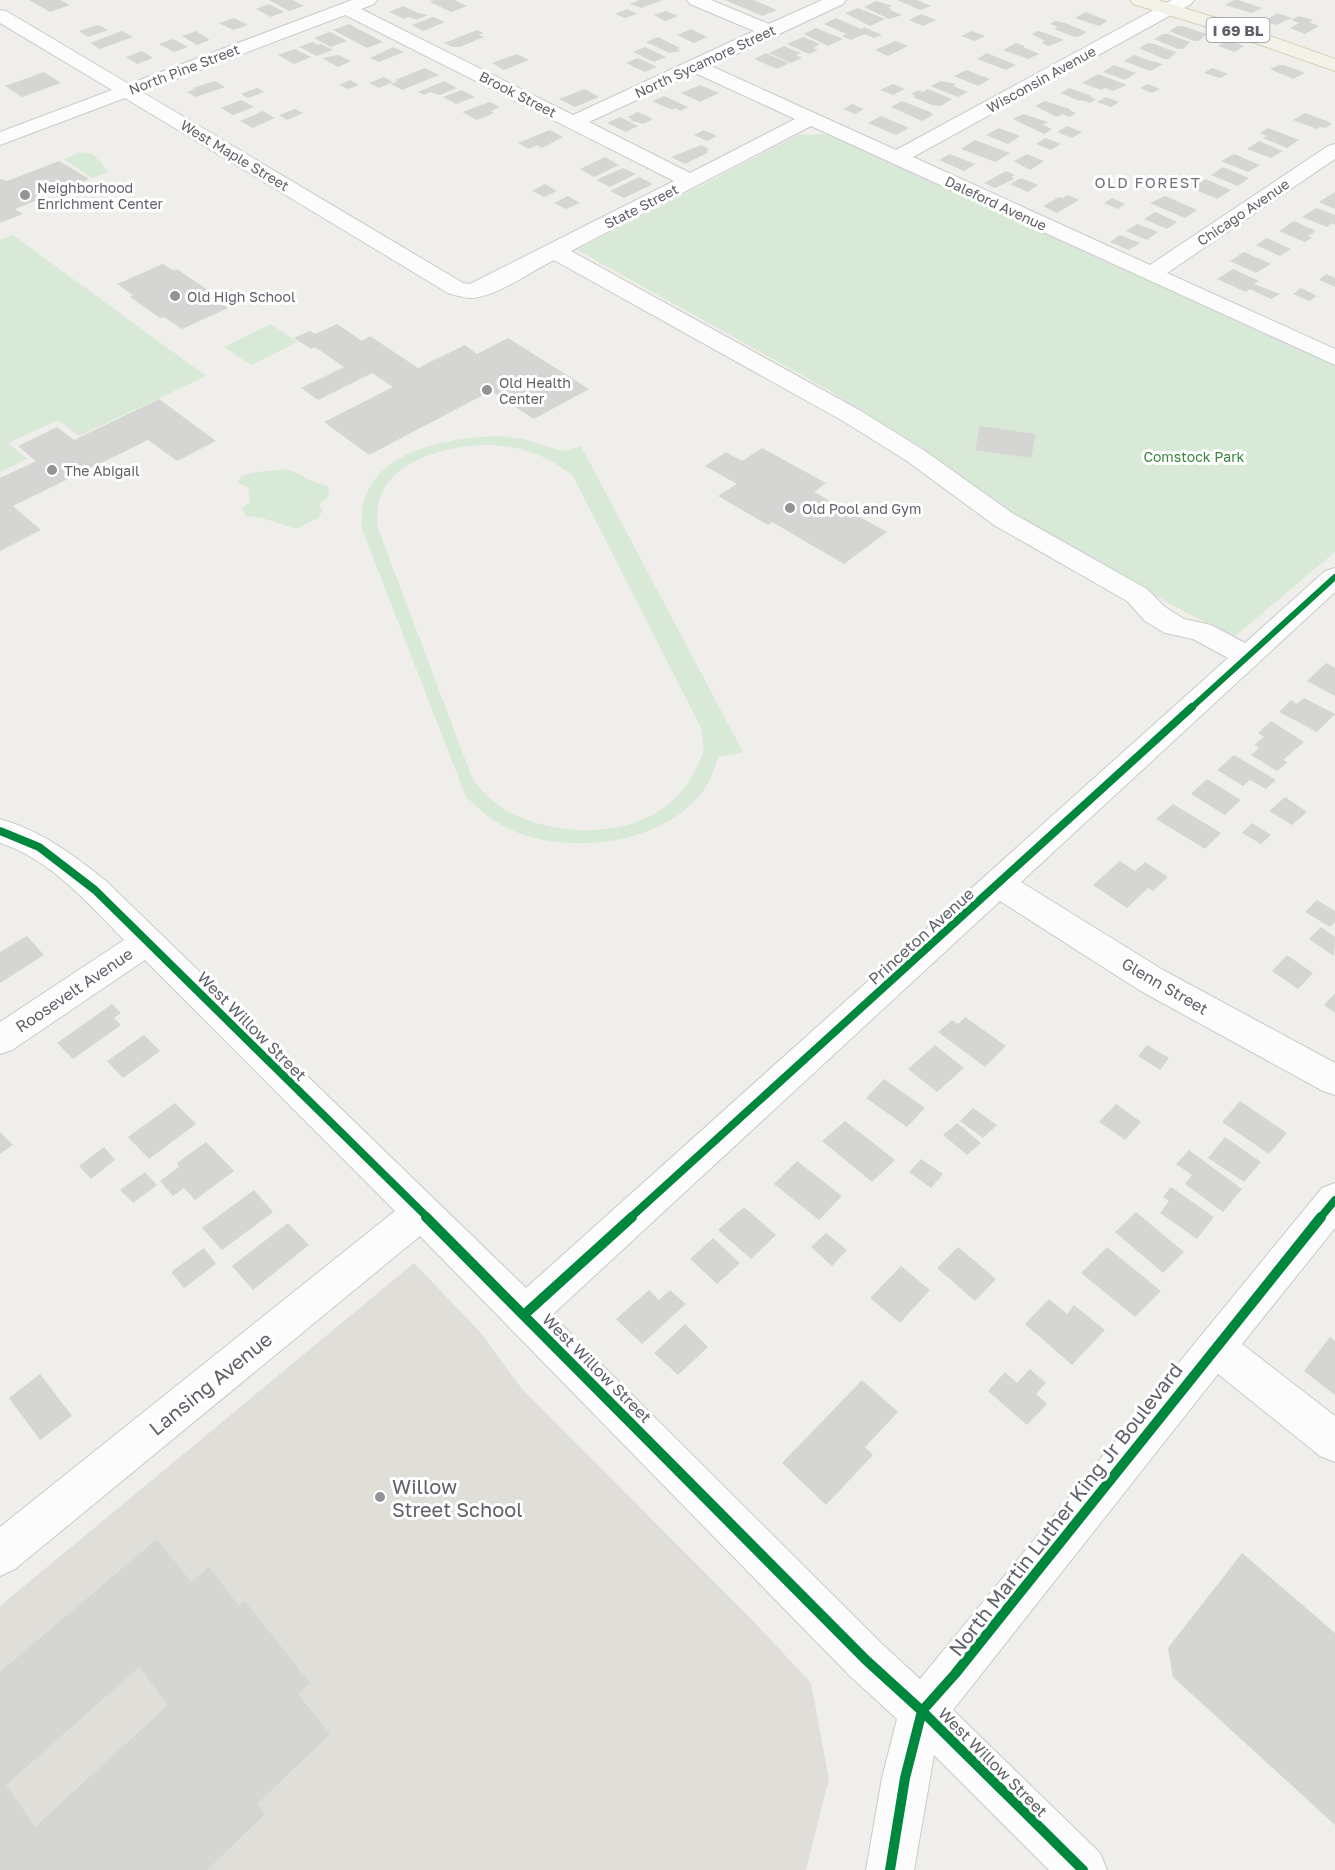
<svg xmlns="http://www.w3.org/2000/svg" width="1335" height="1870" viewBox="0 0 1335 1870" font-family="'Golos Text',sans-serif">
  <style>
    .education { fill: #dfded8 }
    .green { fill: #d8ead7; fill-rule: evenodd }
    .building { fill: #d5d5d3; fill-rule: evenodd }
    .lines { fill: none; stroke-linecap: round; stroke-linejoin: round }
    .minor-casing { stroke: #cbcacb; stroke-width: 2 }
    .major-casing { stroke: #d6d0b8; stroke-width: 2 }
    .minor { fill: #fdfcfc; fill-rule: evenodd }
    .major { fill: #f3f2e9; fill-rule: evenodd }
    .cycleway-far2-casing { stroke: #fff; stroke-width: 9 }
    .cycleway-far1-casing { stroke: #fff; stroke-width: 11 }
    .cycleway-casing { stroke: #fff; stroke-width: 14 }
    .cycleway-far2 { stroke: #00873e; stroke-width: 6 }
    .cycleway-far1 { stroke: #00873e; stroke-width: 8 }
    .cycleway { stroke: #00873e; stroke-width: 10 }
    .poi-dot { fill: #919396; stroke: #fff; stroke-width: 2 }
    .labels { text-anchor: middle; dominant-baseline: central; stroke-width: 6; stroke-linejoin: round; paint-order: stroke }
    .far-street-label { font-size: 14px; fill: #5f6268; stroke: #fff }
    .far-poi-label { font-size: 14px; fill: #5f6268; stroke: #fff; text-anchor: start }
    .far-park-label { font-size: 14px; fill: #388641; stroke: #fff }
    .shield { fill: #fff; stroke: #8f9195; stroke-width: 1.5 }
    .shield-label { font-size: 15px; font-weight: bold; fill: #5f6268 }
    .far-neighbourhood-label { font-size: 15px; letter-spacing: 1.5px; fill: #70747a; stroke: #fff }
    .street-label { font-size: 16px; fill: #5f6268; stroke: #fff }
    .near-street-label { font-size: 20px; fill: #5f6268; stroke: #fff }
    .near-poi-label { font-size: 20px; fill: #5f6268; stroke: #fff; text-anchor: start }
  </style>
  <rect width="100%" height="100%" fill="#efeeea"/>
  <path class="education" d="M414,1263L480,1332L522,1389L755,1623L811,1683L829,1779L806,1870H0V1606Z"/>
  <path class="green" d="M829,134L1335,366V552L1234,637L1181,610L1024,521L834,393L577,250L798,135Z
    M80,152L93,154L109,172L92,178L64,159Z
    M13,235L206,376L79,436L58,420L8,443L27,459L0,472V240Z
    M271,324L298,342L251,365L224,347Z
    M498,436L523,439L562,451L581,446L743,752L718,757C714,769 711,781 703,791C663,846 563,857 505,827C490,819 478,808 466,797L362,529C355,454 441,438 498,436ZM483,445C518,445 546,454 573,476L701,728C702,735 704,744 703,751C702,758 697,766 694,772C662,838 569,842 511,813C495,805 484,793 473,780L378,528C370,466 434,448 483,445Z
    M286,469C303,474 310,483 328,486L329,497L319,504L323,510L318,518L296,529L262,518L246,516L242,508L250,502L248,487L238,483L240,477C250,471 273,471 286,469Z"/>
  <path class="building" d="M29,0H60L70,5L50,12Z
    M269,0H293L304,6L289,11Z
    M434,0H454L467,6L451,12L430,2Z
    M639,0H663L641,8L630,4Z
    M725,0H754L777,10L762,16Z
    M897,0H917L931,6L920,10Z
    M1234,0H1238L1262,8L1252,13L1225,5Z
    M876,1L893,6L888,8L892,9L890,10L902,15L889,19L864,7Z
    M269,4L284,12L271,17L256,9Z
    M403,6L418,13L428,15L416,20L409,17L404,19L389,12Z
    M858,8L885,19L870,26L845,13Z
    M627,9L637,14L625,18L615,14Z
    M666,11L678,16L665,21L654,15Z
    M1085,12L1104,19L1107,21L1099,26L1075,18Z
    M1277,13L1292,18L1276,25L1265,21Z
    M921,14L936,20L923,26L909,20Z
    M1299,16L1313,20L1309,22L1319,26L1305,34L1290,28L1299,23L1291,20Z
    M433,17L445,22L423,31L412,25Z
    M234,18L248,25L233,30L219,23Z
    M836,18L861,29L864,27L882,35L874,38L864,34L851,40L842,36L846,34L824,24Z
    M1055,21L1065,23L1087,32L1078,37L1072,36L1054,29L1058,27L1050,24Z
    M349,24L383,42L367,48L333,30Z
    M98,25L108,30L88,37L79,31Z
    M1178,26H1183L1206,34L1199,41H1194L1169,31Z
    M816,28L843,39L828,46L804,34Z
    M691,29L707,37L694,43L677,35Z
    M477,30L483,33L479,35L484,37L460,47H453L444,43Z
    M122,31L133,37L100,49L90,43Z
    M196,31L210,40L197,45L182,36Z
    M972,31L985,36L975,41L961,36Z
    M1037,31L1042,32L1064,40L1049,46L1041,43L1045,41L1032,34Z
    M330,32L347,41L331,47L314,38Z
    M1163,34H1168L1190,42L1183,49H1178L1154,39Z
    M658,37L680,48L677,49L681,51L669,53L646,42Z
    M803,37L820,44L813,48L818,50L809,54L787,44Z
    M173,39L188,47L174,52L159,44Z
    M1227,40L1244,46L1235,52L1218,46Z
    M895,41L908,46L888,56L875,50Z
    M312,42L318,45L321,44L333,50L317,56L299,47Z
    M1016,43L1025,46L1023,47L1039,54L1028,59L1003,50Z
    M1148,43L1154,44L1176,52L1169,59H1164L1139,48Z
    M784,46L801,53L796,55L802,58L791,63L769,53Z
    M393,47L404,52L379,62L370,58Z
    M645,47L666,57L654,62L633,52Z
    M295,49L311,57L294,64L278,55Z
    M142,51L153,58L137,64L126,57Z
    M766,53L789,63L777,69L754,59Z
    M987,53L1016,65L1006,70L977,59Z
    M517,54L529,60L504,70L492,63Z
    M338,55L351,61L338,67L322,58Z
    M1134,55L1148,60L1163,64L1150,71L1124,61Z
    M638,58L657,67L645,72L626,63Z
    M1114,65L1136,73L1125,80L1103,72Z
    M1279,65H1284L1305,73L1293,79L1270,69Z
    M425,68L439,75L402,90L391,84L398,81L395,80Z
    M1212,68L1228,74L1220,78L1204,73Z
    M966,70L990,79L978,86L954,76Z
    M44,72L61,83L22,97L5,86Z
    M1098,74L1127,85L1113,91L1105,88L1101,90L1082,83Z
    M384,77L393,82L379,88L369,83Z
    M350,80L359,85L348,89L339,85Z
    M215,81L225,87L196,97L187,92L195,89L192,88Z
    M444,81L457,88L440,95L430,92L424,95L418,92Z
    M941,81L956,84L953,86L968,92L958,97L930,86Z
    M893,84L905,89L893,95L880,90Z
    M1148,84L1160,89L1152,93L1140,88Z
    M700,85L719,93L700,102L681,93Z
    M257,88L264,92L248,98L241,94Z
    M1069,88L1092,96L1090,97L1096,99L1090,103L1082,100L1079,101L1061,93Z
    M585,89L599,97L575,107L559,99Z
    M928,89L952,99L941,106L932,105L913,97L916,96L911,94L918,90L923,92Z
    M461,90L475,97L456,104L443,97Z
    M664,96L688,107L681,111L675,108L672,110L652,101Z
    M1106,97L1119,102L1111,107L1097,102Z
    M241,100L254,107L233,115L221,108Z
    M902,101L930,112L933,115L922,121L891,107Z
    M1045,101L1070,109L1069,110L1076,113L1070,117L1062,114L1057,117L1035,106Z
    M490,102L500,107L491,111L494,113L477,120L462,112Z
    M852,104L864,109L855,114L843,109Z
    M295,109L303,113L287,120L279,115Z
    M263,111L275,118L253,128L240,121Z
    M638,112L653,119L643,124L629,120L632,119L628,117Z
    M1305,113L1327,121L1332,124L1325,128L1320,127L1317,129L1293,120Z
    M1023,114L1048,122L1043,125L1052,129L1044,134L1013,119Z
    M881,116L909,128L896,135L868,123Z
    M620,117L638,126L626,132L607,123Z
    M1067,126L1082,132L1072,138L1057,132Z
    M999,128L1020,136L1008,144L986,135Z
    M1268,128L1299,140L1287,148L1263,138L1267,136L1260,133Z
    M550,130L563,137L542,148L537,145L529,149L518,143Z
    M704,130L717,136L707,141L694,135Z
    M1046,138L1061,144L1051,150L1036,144Z
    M975,140L1010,153L995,162L961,149Z
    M1259,141L1283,151L1271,158L1247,149Z
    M701,145L709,149L706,151L709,152L685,164L671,157Z
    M950,154L975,164L964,171L939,160Z
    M1027,154L1044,161L1030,170L1014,161Z
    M1234,154L1260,165L1248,172L1221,161Z
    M605,157L619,165L594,177L580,169Z
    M59,161L89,179L15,209L23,214L0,223V179L7,181Z
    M1223,167L1249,178L1238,186L1211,175Z
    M623,168L636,174L610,187L596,180Z
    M1006,171L1015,175L1011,177L1014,179L995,188L984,183Z
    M639,177L653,184L624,198L610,191Z
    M1021,178L1038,185L1028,192L1010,184Z
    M1205,179L1231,190L1217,199L1185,185L1191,182L1197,184Z
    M545,184L557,191L544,197L532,191Z
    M1335,192V209L1319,202Z
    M1068,195L1079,200L1057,213L1043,206L1059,197L1063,198Z
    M568,196L580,203L566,209L554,203Z
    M1165,196L1197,210L1185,218L1150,203Z
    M1112,198L1125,204L1118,209L1104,203Z
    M1316,208L1335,215V225L1332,223L1327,227L1302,217Z
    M1155,212L1177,222L1167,229L1144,219Z
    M1294,221L1316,231L1308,236L1312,238L1305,242L1279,231Z
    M1137,224L1158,232L1147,240L1126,231Z
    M1120,235L1140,243L1129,250L1110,242Z
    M1267,238L1291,249L1280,256L1256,245Z
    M1244,252L1271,264L1256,273L1230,261Z
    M163,264L174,271L177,269L221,299L217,301L228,308L182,329L164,317L160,318L130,297L133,295L117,284Z
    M1233,269L1259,281L1254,284L1280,294L1271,299L1250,289L1246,292L1217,279Z
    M1326,274L1335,278V287L1319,280Z
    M1301,288L1317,296L1309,301L1293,294Z
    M337,324L362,341L370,336L418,368L465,345L477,354L508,338L589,389L534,419L491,391L369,455L324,422L393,387L372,373L318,400L301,388L344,367L315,347L311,349L294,338L310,331L315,334Z
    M159,399L216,441L177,461L148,440L13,506L41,530L0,551V478L36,461L18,446L57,427L74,440Z
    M980,426L1036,434L1031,458L975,450Z
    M762,448L826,483L814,492L887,532L844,564L772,522L768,525L718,496L737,484L705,466L726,452L742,461Z
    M1326,663L1335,668V696L1307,681Z
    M1304,698L1335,714L1317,732L1279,712L1291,700L1297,704Z
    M1271,721L1304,742L1283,760L1288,762L1277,771L1251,755L1259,748L1254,745L1264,737L1258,733Z
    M1234,755L1276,780L1266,789L1250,780L1243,786L1217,770Z
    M1207,779L1241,800L1225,815L1191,794Z
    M1285,797L1307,812L1292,825L1269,811Z
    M1173,804L1221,833L1205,849L1156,819Z
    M1252,823L1271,835L1261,844L1242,833Z
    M1120,861L1135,871L1145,862L1168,877L1153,891L1148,888L1127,908L1093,885Z
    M1317,900L1335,911V922L1330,927L1305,912Z
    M1321,927L1335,937L1334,956L1309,939Z
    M27,936L44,955L0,983V952Z
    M1287,955L1313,973L1298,989L1272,971Z
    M1335,993V1013L1324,1005Z
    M112,1004L121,1013L114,1018L121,1025L73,1059L57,1043Z
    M965,1017L1006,1046L985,1067L938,1032L952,1020L958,1024Z
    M144,1035L160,1051L123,1078L107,1061Z
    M935,1045L964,1068L937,1092L908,1069Z
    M1147,1045L1169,1058L1160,1070L1138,1056Z
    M884,1079L925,1108L907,1127L866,1098Z
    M1240,1101L1287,1133L1269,1154L1222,1122Z
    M175,1103L196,1124L149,1159L128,1137Z
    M1116,1104L1141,1122L1125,1140L1099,1122Z
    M973,1108L997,1125L983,1138L960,1121Z
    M845,1121L895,1160L872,1182L822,1141Z
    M957,1123L981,1143L967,1155L943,1135Z
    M0,1132L13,1145L0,1154Z
    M1225,1137L1261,1162L1244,1182L1208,1158Z
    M206,1142L234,1171L195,1200L184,1188L173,1196L160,1181L179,1167L177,1163Z
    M104,1147L115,1160L91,1179L79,1166Z
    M1189,1150L1242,1189L1223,1212L1185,1184L1192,1175L1176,1164Z
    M921,1159L943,1174L931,1188L909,1172Z
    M797,1161L842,1196L819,1220L774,1184Z
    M145,1172L157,1185L133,1203L120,1190Z
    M1171,1187L1214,1217L1197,1239L1160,1213L1169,1201L1163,1197Z
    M254,1190L273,1212L222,1250L202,1228Z
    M744,1207L776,1235L751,1259L718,1230Z
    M1136,1212L1184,1252L1163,1273L1115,1232Z
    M288,1223L309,1245L253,1290L232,1266Z
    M826,1233L847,1250L832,1266L811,1247Z
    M713,1238L740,1263L717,1284L690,1259Z
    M958,1247L996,1279L975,1301L937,1268Z
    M1107,1247L1161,1291L1135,1317L1081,1273Z
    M204,1248L216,1264L184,1288L171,1272Z
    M901,1266L930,1290L900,1323L870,1298Z
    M649,1290L659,1300L670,1290L686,1304L642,1344L616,1319Z
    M1049,1299L1067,1314L1074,1305L1105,1330L1072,1365L1025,1324Z
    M685,1324L708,1347L678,1375L654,1353Z
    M1330,1337L1335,1341V1395L1304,1371Z
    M1030,1369L1046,1383L1036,1394L1047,1404L1027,1425L988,1391L1005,1372L1017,1383Z
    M40,1374L72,1416L40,1440L9,1398Z
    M862,1380L898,1412L865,1447L873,1455L826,1505L782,1463Z
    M157,1539L191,1582L209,1567L239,1606L245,1601L310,1683L298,1694L330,1734L257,1804L265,1814L207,1870H0V1672ZM139,1667L168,1705L35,1827L6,1785Z
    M1242,1553L1335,1633V1825L1173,1677L1168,1648Z"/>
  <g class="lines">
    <defs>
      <path id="minor" d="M352,0H377L374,4L361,9L573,115L754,31L690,4L687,0H711L769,24L822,0H846L843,4L711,66L896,150L1172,0H1194L1191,4L913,157L1150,265L1328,146L1335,144V159L1167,273L1335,349V365L811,126L571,251L861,411L925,451L1012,513L1147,589L1165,607L1184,619L1211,625L1245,643L1325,571L1335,568V592L1021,882L1163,970L1335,1063V1095L1323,1091L1139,990L1000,901L552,1315L882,1644L920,1679L1322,1188L1335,1183V1228L1242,1344L1335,1416V1462L1320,1456L1218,1374L953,1710L1100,1853L1107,1870H1049L934,1755L914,1870H866L882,1778L897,1719L850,1676L420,1236L15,1569L0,1576V1527L395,1211L145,960L12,1050L0,1054V1022L124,940C89,904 49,858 0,843V819C42,831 72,854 106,881L526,1288L1228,658L1193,639L1165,633L1145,621L1127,601L994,525L907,461L843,421L554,260C532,271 496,297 471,298C464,298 455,295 448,293L125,98L0,145V132L112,90L0,23V10L6,11L129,84ZM345,15L674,181L470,284L463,283L142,92ZM695,73L795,119L690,173L589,122Z"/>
      <path id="major" d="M1130,0H1158L1236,24L1335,59V71L1224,32L1133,4Z"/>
    </defs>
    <use href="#minor" class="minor-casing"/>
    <use href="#major" class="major-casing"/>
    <use href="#minor" class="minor"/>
    <use href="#major" class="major"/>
    <defs>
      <path id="cycleway-far2" d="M1190,709L1335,577"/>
      <path id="cycleway-far1" d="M0,831L39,847L95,890L428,1218
        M630,1218L1192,707
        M1320,1218L1335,1200"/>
      <path id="cycleway" d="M426,1217L866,1660L922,1711L1083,1870
        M525,1314L632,1217
        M890,1870L905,1778L922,1711L955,1674L1321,1217"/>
    </defs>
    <use href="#cycleway-far2" class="cycleway-far2-casing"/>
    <use href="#cycleway-far1" class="cycleway-far1-casing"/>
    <use href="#cycleway" class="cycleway-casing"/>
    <use href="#cycleway-far2" class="cycleway-far2"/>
    <use href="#cycleway-far1" class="cycleway-far1"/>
    <use href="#cycleway" class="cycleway"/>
  </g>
  <g class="poi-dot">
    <circle cx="25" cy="195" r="6"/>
    <circle cx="175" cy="296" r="6"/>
    <circle cx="487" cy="390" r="6"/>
    <circle cx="52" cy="470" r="6"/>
    <circle cx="790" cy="508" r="6"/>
    <circle cx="380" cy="1497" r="6"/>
  </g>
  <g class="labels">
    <g class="far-street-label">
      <text transform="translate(705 61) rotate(-25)">North Sycamore Street</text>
      <text transform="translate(184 69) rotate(-21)">North Pine Street</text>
      <text transform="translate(1041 79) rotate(-29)">Wisconsin Avenue</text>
      <text transform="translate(518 94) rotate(27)">Brook Street</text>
      <text transform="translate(235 155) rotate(31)">West Maple Street</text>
      <text transform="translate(996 203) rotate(25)">Daleford Avenue</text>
      <text transform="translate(641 206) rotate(-27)">State Street</text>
      <text transform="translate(1243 212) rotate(-34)">Chicago Avenue</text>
    </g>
    <g class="far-poi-label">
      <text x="37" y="187">Neighborhood<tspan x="37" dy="16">Enrichment Center</tspan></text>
      <text x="187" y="296">Old High School</text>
      <text x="499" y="382">Old Health<tspan x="499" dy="16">Center</tspan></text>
      <text x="64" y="470">The Abigail</text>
      <text x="802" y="508">Old Pool and Gym</text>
    </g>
    <g class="far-park-label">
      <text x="1194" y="456">Comstock Park</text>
    </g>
    <rect class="shield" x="1206.5" y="18" width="63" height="24" rx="4.5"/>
    <g class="shield-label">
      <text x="1238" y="30">I 69 BL</text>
    </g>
    <g class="far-neighbourhood-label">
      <text x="1148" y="182">OLD FOREST</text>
    </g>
    <g class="street-label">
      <text transform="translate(921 936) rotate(-42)">Princeton Avenue</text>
      <text transform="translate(1165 986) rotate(30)">Glenn Street</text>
      <text transform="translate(74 990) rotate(-34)">Roosevelt Avenue</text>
      <text transform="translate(252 1026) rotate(45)">West Willow Street</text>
      <text transform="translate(597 1368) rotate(45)">West Willow Street</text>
      <text transform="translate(993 1762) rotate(45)">West Willow Street</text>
    </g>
    <g class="near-street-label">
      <text transform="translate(210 1383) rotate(-39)">Lansing Avenue</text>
      <text transform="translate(1065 1509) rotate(-52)">North Martin Luther King Jr Boulevard</text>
    </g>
    <g class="near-poi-label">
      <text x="392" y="1486">Willow<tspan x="392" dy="23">Street School</tspan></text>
    </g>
  </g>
</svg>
